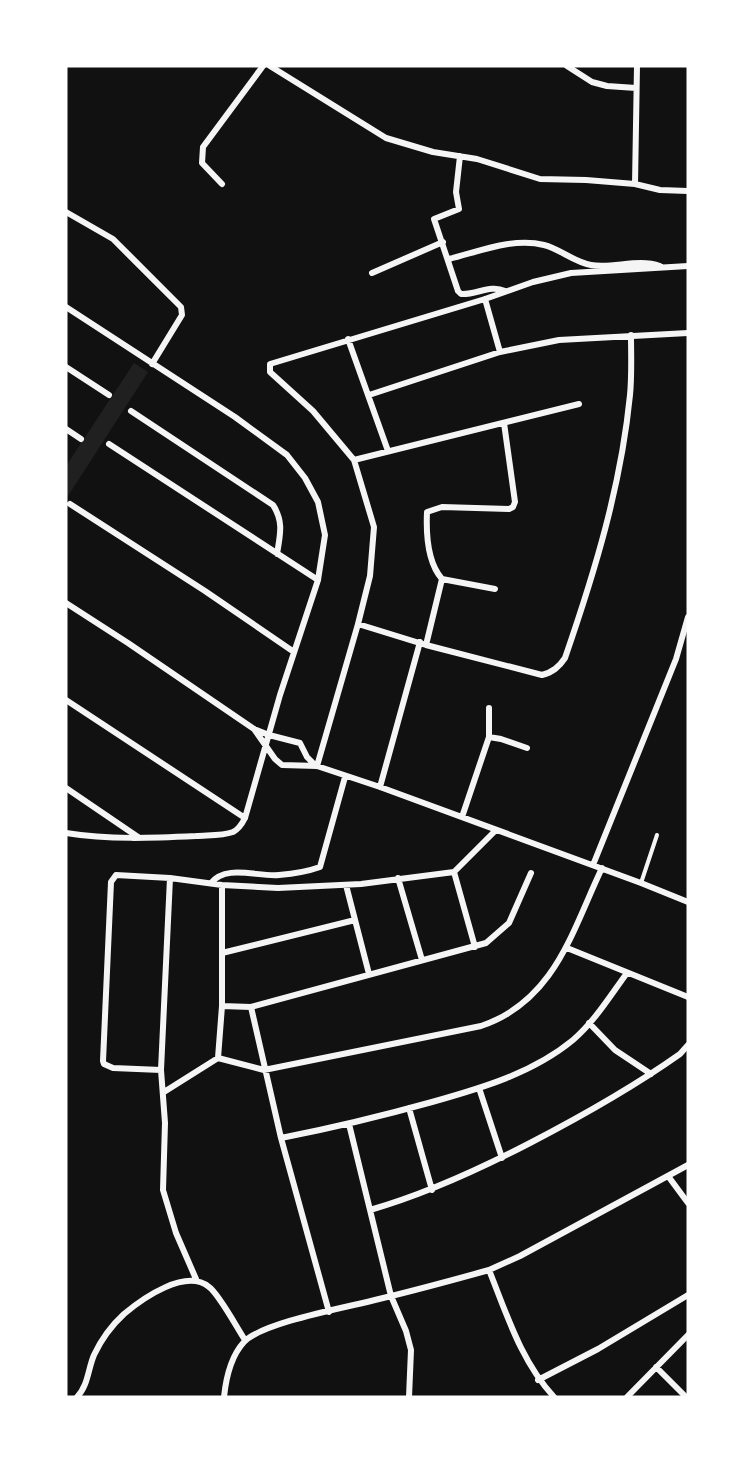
<svg xmlns="http://www.w3.org/2000/svg" width="754" height="1463" viewBox="0 0 754 1463" font-family="Jost,sans-serif">
  <style>
    .green { fill: #202020 }
    .lines { fill: none; stroke-linecap: round; stroke-linejoin: round }
    .service { stroke: #f5f5f5; stroke-width: 4 }
    .minor { stroke: #f5f5f5; stroke-width: 6 }
  </style>
  <rect width="100%" height="100%" fill="#111"/>
  <path class="green" d="M134,363L148,372L66,499V466Z"/>
  <g class="lines">
    <path class="service" d="M641,883L657,835"/>
    <path class="minor" d="M270,66L386,138L433,152L477,159L540,179L586,180L635,184L660,190L688,191
      M567,66L592,82L607,86L636,88
      M460,156L456,192L459,209L434,219L458,291L461,294C477,295 490,284 505,291
      M222,184L202,163L203,147L263,66
      M635,184L637,66
      M66,212L113,239L181,307L182,315L152,364
      M449,259C478,252 513,237 544,245C560,249 574,262 591,265C613,269 638,258 660,266
      M372,273L443,242
      M485,299L500,352
      M66,307L235,417L287,455L305,478L318,502L325,535L318,580L280,695L245,818C242,824 239,829 233,832C222,836 208,835 196,836C153,838 109,840 66,833
      M348,339L388,451
      M66,367L109,395
      M369,395L500,352L559,340L688,333
      M131,411L273,505C284,522 280,535 277,554
      M66,429L81,439
      M109,444L318,580
      M354,460L579,404
      M70,504L205,591L294,652
      M442,579L495,589
      M66,603L128,643L254,729L269,735L300,743L307,757L316,766
      M358,624L426,645L542,675C553,672 559,667 565,658C595,571 621,486 630,395C632,375 631,354 631,335
      M426,645L442,579C427,562 426,534 427,512L442,507L509,509L513,507L515,502L504,423
      M66,700L245,818
      M254,729L275,759L282,765L317,766L380,787L641,883L688,902
      M489,737L501,739L527,748
      M317,766L358,624L370,576L374,527L354,460L313,411L270,372V364L485,299L533,282L571,273L688,266
      M380,787L420,642
      M66,788L138,837
      M462,817L489,737V708
      M593,865L676,659L688,617
      M170,878L161,1070L165,1123L163,1190L176,1233L196,1279
      M398,878L422,960
      M211,883C226,864 257,877 279,875C291,874 309,871 320,867L345,777
      M346,885L369,974
      M475,947L454,872L496,830
      M567,948L688,997
      M222,953L355,920
      M222,1006L251,1007L486,943L509,923L531,873
      M251,1007L281,1138L329,1312
      M589,1023L615,1050L651,1074
      M218,1058L222,1006V885
      M161,1070L113,1068L104,1064L103,1061L111,882L116,875L170,878L222,885L278,888L361,884L454,872
      M479,1088L502,1158
      M164,1092L218,1058L264,1070L481,1026C555,1001 572,931 602,868
      M409,1108L432,1190
      M349,1124L391,1296L406,1331L411,1350L409,1397
      M281,1138C332,1128 382,1116 432,1102C482,1088 533,1073 573,1040C595,1021 610,996 627,973
      M668,1176L688,1203
      M370,1210C426,1194 478,1170 530,1143C582,1116 632,1088 680,1054L688,1045
      M489,1270C507,1315 521,1361 554,1397
      M656,1367L686,1397
      M538,1380L598,1349L688,1295
      M77,1397C88,1386 88,1369 94,1355C101,1340 112,1325 124,1314C143,1298 186,1268 209,1287C219,1294 237,1328 245,1340
      M224,1397C226,1378 231,1356 244,1342C263,1322 349,1307 379,1299C416,1290 453,1280 489,1270L520,1256L688,1165
      M627,1397L688,1335"/>
  </g>
  <rect width="754" height="1463" fill="none" stroke="#ffffff" stroke-width="135"/>
</svg>
